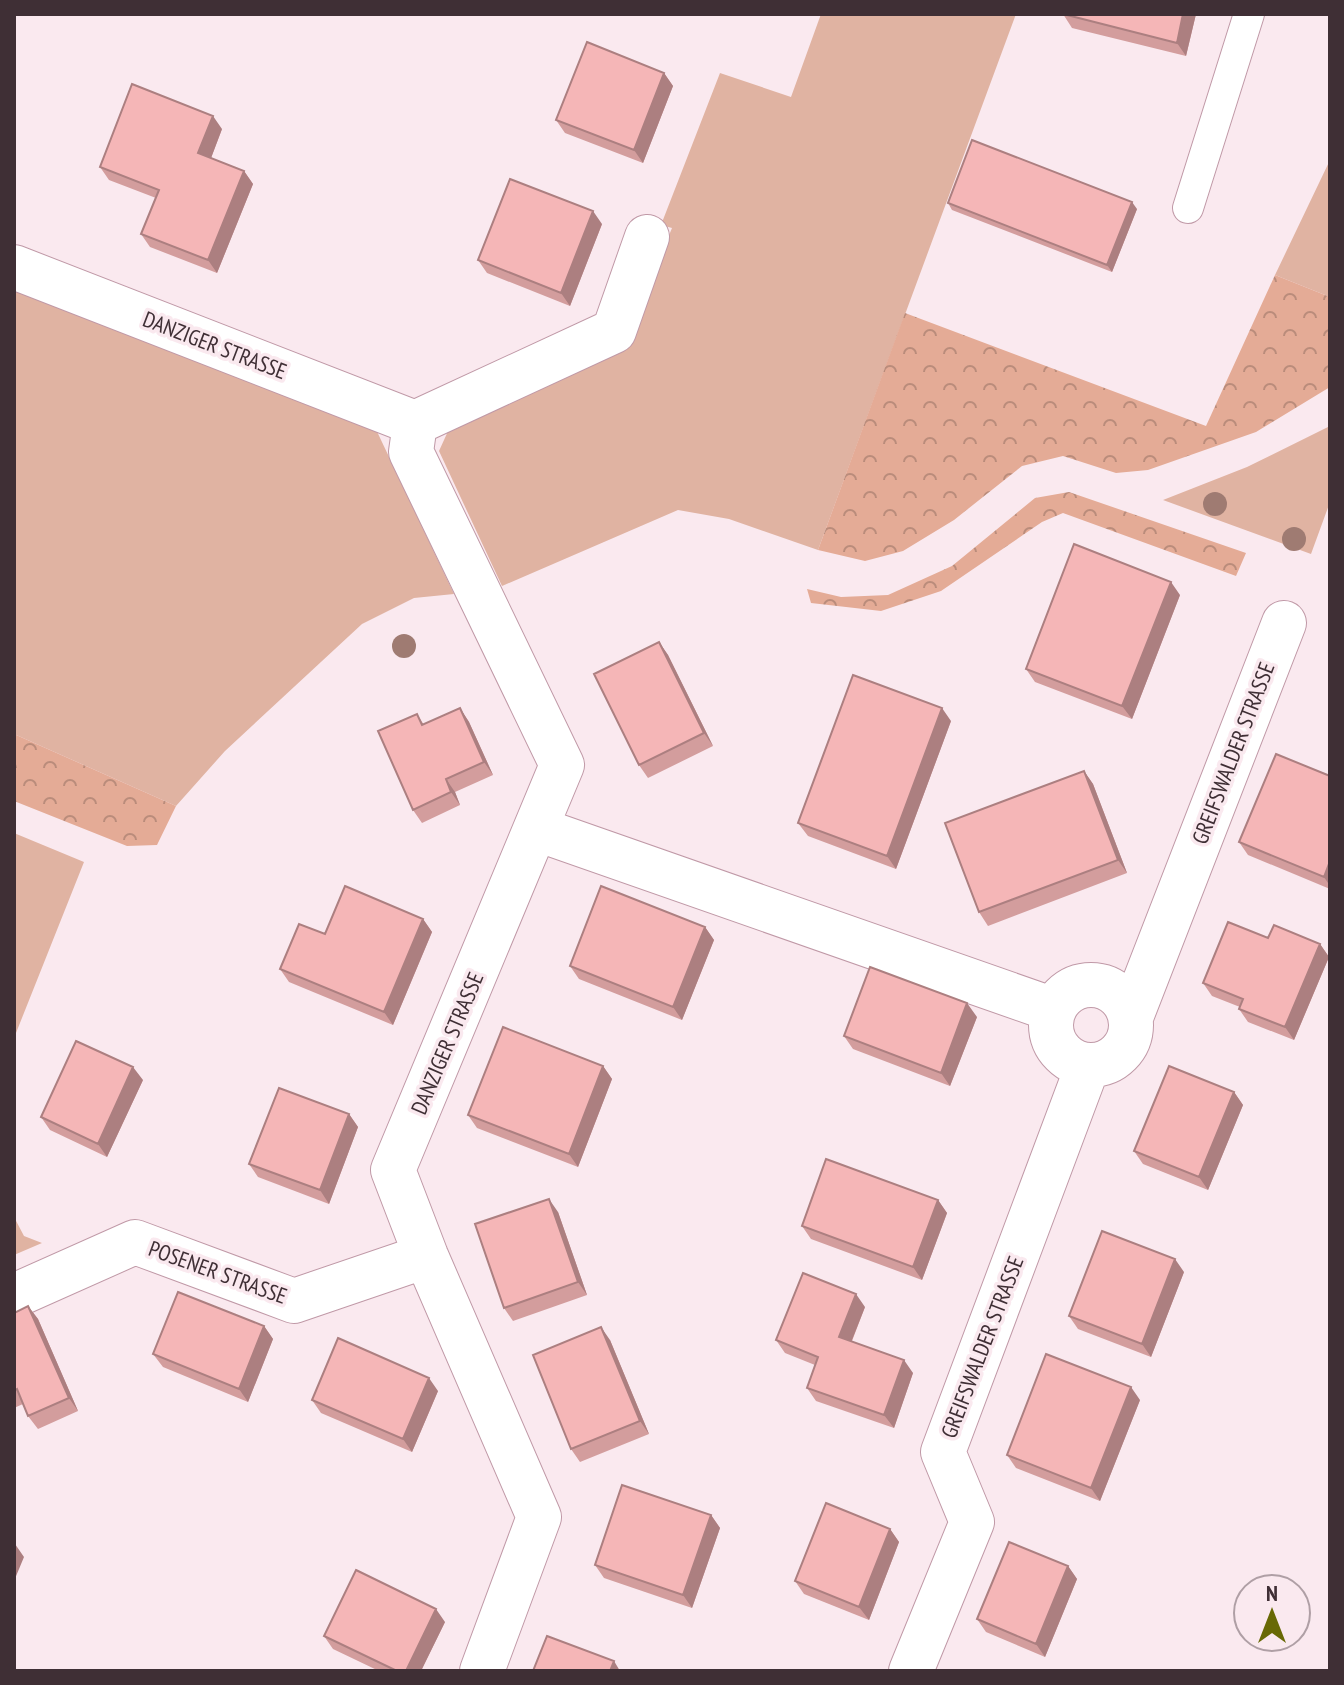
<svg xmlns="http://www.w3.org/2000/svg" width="1344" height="1685" viewBox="0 0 1344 1685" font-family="'PT Sans Narrow',sans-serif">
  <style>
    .green { fill: #e0b3a2 }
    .forest { fill: url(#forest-crowns) }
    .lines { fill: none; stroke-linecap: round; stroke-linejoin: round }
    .lane-casing { stroke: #c099a7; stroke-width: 32 }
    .street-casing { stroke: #c099a7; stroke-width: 46 }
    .lane { stroke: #fff; stroke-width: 30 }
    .street { stroke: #fff; stroke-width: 44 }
    .tree { fill: #9f7b72 }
    .wall { fill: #d39d9d }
    .shaded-wall { fill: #ac7f80 }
    .building { fill: #f5b6b7; stroke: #ac7f80; stroke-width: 2 }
    .labels { text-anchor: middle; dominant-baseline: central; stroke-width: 7; stroke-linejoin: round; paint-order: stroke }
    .street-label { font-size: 22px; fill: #3f2f35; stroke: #fae9ef }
  </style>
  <defs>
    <pattern id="forest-crowns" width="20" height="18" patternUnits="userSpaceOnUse" patternTransform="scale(2)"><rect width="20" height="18" fill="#e4ab96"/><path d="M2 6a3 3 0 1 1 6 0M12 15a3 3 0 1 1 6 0" fill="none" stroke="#ba8c7b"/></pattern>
  </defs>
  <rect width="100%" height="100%" fill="#fae9ef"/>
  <path class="green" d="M821,14H1016L818,550L729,519L678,510L502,586L439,451L449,429L624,346L672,228L661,225L720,73L791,97Z
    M1330,160V297L1275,275Z
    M14,290L372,421L454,594L414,598L362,624L225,751L176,806L14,734Z
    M1330,426V502L1311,554L1163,500L1247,467Z
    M14,833L84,862L14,1038Z
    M14,1217L24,1236L42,1243L14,1255Z"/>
  <path class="forest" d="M1275,275L1330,297V387L1256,432L1148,470L1116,473L1063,456L1022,466L954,520L903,551L865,561L818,550L905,313L1206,426Z
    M1069,492L1246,553L1236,576L1063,513L1042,522L941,591L881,611L811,603L807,589L841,597L888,595L952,566L1035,498Z
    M14,734L176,806L157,845L127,846L14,801Z"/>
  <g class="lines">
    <defs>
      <path id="lane" d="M1188,208L1249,14"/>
      <path id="street" d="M14,267L415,423
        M537,829L1054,1010
        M1051 1025a40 40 0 1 1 80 0a40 40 0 1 1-80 0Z
        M1131,1017L1284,623
        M14,1296L135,1242L294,1301L426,1256
        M482,1671L539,1517L426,1256L393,1170L562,765L411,452L415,423L614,331L647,237
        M911,1671L972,1522L943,1452L1088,1065"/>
    </defs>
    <use href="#lane" class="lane-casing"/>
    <use href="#street" class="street-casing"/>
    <use href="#lane" class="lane"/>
    <use href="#street" class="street"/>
  </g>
  <g class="tree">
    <circle cx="1215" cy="504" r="12"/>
    <circle cx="1294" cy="539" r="12"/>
    <circle cx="404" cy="646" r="12"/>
  </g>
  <path class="wall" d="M1063,14H1196L1186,56L1072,28Z
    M664,73L673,86L643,163L565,133L556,120Z
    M222,129L211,158L244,171L253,184L217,273L150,247L141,234L156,198L109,180L100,167Z
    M948,203L1137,209L1112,272L952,210Z
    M602,224L570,306L487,273L478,260Z
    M1180,595L1132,719L1035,682L1026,669Z
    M659,642L668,655L713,746L648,778L639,765Z
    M460,708L469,722L493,775L455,792L460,805L422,823L413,810L417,714L424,725Z
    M951,721L896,869L808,836L798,823Z
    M1084,771L1093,784L1127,873L988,926L979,912Z
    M1330,776V889L1248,855L1239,842Z
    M423,919L432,932L393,1025L289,982L280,969L325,934Z
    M705,927L714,940L682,1020L579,979L570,966Z
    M1268,938L1320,944L1329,957L1294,1040L1248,1022L1239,1009L1240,1007L1212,996L1203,983Z
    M977,1017L950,1086L853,1049L844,1036Z
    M603,1066L612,1079L578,1167L477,1128L468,1115Z
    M143,1080L107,1157L50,1130L41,1117Z
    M1234,1092L1243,1105L1208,1190L1143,1164L1134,1151Z
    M349,1114L358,1127L329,1204L258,1177L249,1164Z
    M938,1200L947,1213L922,1280L811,1239L802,1226Z
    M558,1212L587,1295L513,1321L504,1308Z
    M1184,1272L1151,1357L1078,1329L1069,1316Z
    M28,1306L38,1319L78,1411L38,1429L28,1416L23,1404L14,1408V1313Z
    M865,1307L852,1341L913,1373L894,1428L816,1401L807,1388L815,1365L785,1353L776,1340Z
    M264,1326L273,1339L248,1402L163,1367L153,1354Z
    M610,1340L649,1434L580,1462L571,1449Z
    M438,1391L412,1452L321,1413L312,1400Z
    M1140,1400L1100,1501L1016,1468L1007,1455Z
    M711,1515L720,1528L692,1608L604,1578L595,1565Z
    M890,1529L899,1542L869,1620L804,1594L795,1581Z
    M1068,1566L1077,1579L1045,1657L986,1632L977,1619Z
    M445,1622L421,1671H379L333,1649L324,1636Z"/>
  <path class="shaded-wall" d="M1183,14H1196L1186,56L1177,43Z
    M664,73L673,86L643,163L634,150Z
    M213,116L222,129L208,166L198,153Z
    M244,171L253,184L217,273L208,260Z
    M1132,202L1137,209L1112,272L1107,265Z
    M593,211L602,224L570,306L561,293Z
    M1171,582L1180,595L1132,719L1122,706Z
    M659,642L668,655L713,746L704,733Z
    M460,708L469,722L493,775L484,762Z
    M942,708L951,721L896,869L887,856Z
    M1084,771L1093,784L1127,873L1118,860Z
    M446,779L455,792L460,805L451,792Z
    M1330,861V886L1324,877Z
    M423,919L432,932L393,1025L384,1012Z
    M705,927L714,940L682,1020L673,1007Z
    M1320,944L1329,957L1294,1040L1285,1027Z
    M967,1003L977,1017L950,1086L941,1073Z
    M603,1066L612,1079L578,1167L569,1154Z
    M133,1067L143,1080L107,1157L98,1144Z
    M1234,1092L1243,1105L1208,1190L1199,1177Z
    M349,1114L358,1127L329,1204L320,1190Z
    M549,1199L558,1212L587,1295L578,1282Z
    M938,1200L947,1213L922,1280L913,1267Z
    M1175,1259L1184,1272L1151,1357L1142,1344Z
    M856,1294L865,1307L848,1350L839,1337Z
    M28,1306L38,1319L78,1411L69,1398Z
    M264,1326L273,1339L248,1402L239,1389Z
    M601,1327L610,1340L649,1434L640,1421Z
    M904,1360L913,1373L894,1428L884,1415Z
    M429,1378L438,1391L412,1452L403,1439Z
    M1131,1387L1140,1400L1100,1501L1091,1488Z
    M711,1515L720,1528L692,1608L683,1595Z
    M890,1529L899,1542L869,1620L859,1607Z
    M15,1544L24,1557L14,1581V1546Z
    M1068,1566L1077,1579L1045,1657L1036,1644Z
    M436,1609L445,1622L421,1671H406Z
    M614,1661L620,1671H610Z"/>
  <path class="building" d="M1063,14H1183L1177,43Z
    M587,42L664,73L634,150L556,120Z
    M132,84L213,116L198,153L244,171L208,260L141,234L159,190L100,167Z
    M972,140L1132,202L1107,265L948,203Z
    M510,179L593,211L561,293L478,260Z
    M1074,544L1171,582L1122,706L1026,669Z
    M659,642L704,733L639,765L594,674Z
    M853,675L942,708L887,856L798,823Z
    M460,708L484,762L446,779L451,792L413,810L378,731L417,714L422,725Z
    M1276,754L1330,776V861L1324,877L1239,842Z
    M1084,771L1118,860L979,912L945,823Z
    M345,886L423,919L384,1012L280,969L299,924L325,934Z
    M601,886L705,927L673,1007L570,966Z
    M1228,922L1268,938L1274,925L1320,944L1285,1027L1239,1009L1243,999L1203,983Z
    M870,967L967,1003L941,1073L844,1036Z
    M503,1027L603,1066L569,1154L468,1115Z
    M76,1041L133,1067L98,1144L41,1117Z
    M1169,1066L1234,1092L1199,1177L1134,1151Z
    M279,1088L349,1114L320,1190L249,1164Z
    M826,1159L938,1200L913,1267L802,1226Z
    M549,1199L578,1282L504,1308L475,1224Z
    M1102,1231L1175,1259L1142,1344L1069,1316Z
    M803,1273L856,1294L839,1337L904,1360L884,1415L807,1388L818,1357L776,1340Z
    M178,1292L264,1326L239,1389L153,1354Z
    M28,1306L69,1398L28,1416L17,1389L14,1391V1313Z
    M601,1327L640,1421L571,1449L533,1355Z
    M338,1338L429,1378L403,1439L312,1400Z
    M1046,1354L1131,1387L1091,1488L1007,1455Z
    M622,1485L711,1515L683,1595L595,1565Z
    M826,1503L890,1529L859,1607L795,1581Z
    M1009,1542L1068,1566L1036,1644L977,1619Z
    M356,1570L436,1609L406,1671H397L324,1636Z
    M547,1636L614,1661L610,1671H533Z"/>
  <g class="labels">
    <g class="street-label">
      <text transform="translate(215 345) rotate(21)">DANZIGER STRASSE</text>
      <text transform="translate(1233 753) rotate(-69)">GREIFSWALDER STRASSE</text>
      <text transform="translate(447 1043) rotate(-67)">DANZIGER STRASSE</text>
      <text transform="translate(218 1272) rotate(20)">POSENER STRASSE</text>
      <text transform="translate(982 1347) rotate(-69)">GREIFSWALDER STRASSE</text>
    </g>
  </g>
  <rect width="1344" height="1685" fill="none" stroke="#3f2f35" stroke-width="32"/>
  <g transform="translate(1272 1613)"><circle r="38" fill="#fae9ef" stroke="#af9fa5" stroke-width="2"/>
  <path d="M0-6L14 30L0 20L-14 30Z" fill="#686905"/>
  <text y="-12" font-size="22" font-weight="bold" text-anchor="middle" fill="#3f2f35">N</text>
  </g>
</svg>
